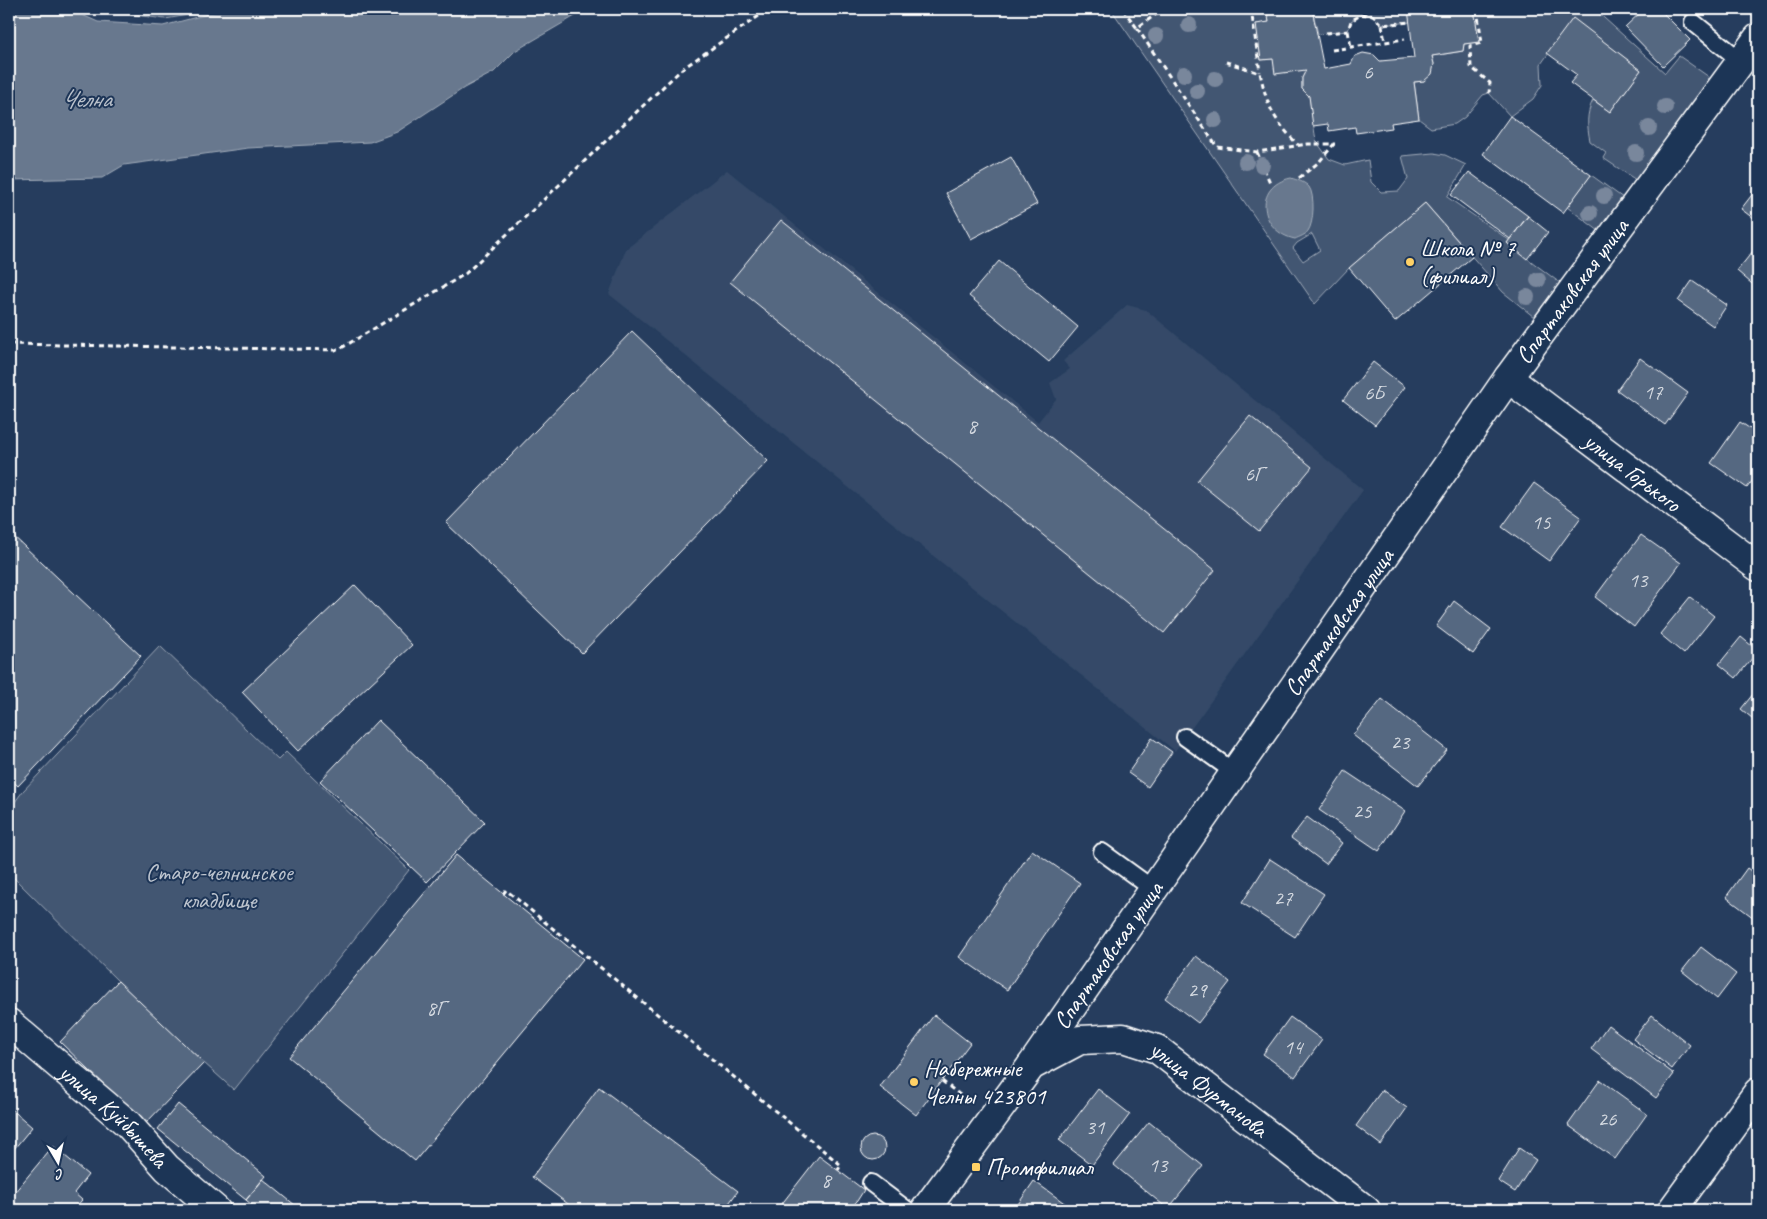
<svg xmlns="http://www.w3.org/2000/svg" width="1767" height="1219" viewBox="0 0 1767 1219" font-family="Caveat,sans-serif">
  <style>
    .built { fill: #344a68 }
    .green { fill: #425672; stroke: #a0aab8; fill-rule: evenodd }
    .water { fill: #67788e; stroke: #a4aebb }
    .building { fill: #556781; stroke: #fff }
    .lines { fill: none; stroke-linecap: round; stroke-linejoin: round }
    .service-casing { stroke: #fff; stroke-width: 20 }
    .minor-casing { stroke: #fff; stroke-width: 31 }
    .tertiary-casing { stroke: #fff; stroke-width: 31 }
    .path { stroke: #fff; stroke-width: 3; stroke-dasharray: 5 4; stroke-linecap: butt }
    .service { stroke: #1d3557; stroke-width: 16 }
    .minor { stroke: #1d3557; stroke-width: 28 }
    .tertiary { stroke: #1d3557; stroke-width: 28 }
    .tree { fill: #79879c }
    .poi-dot { fill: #ffd166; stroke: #1d3557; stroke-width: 2 }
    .labels { text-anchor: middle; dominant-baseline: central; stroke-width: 4; stroke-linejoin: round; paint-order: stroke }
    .number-label { font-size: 21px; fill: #d4d9e0 }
    .poi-label { font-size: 24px; fill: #fff; stroke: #1d3557; text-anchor: start }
    .street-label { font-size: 24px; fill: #fff; stroke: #1d3557 }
    .park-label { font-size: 24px; fill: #bdc4ce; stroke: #1d3557 }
    .water-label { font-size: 25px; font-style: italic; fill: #bbc2cc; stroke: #1d3557 }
  </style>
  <rect width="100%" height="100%" fill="#263d5e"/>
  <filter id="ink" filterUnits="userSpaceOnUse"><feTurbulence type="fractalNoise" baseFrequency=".02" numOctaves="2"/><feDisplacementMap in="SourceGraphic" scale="10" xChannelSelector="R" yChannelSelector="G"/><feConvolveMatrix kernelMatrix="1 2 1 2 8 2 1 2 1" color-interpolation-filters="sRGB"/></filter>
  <g filter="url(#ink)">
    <path class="built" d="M727,170L1038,422L1056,399L1050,383L1070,369L1063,361L1127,305L1146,310L1363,490L1175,751L609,294L626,249Z"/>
    <path class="green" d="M90,9H224L165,19Z
      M1111,9H1277L1267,11L1269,22L1256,24L1261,60L1273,59L1306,70L1302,78V89L1309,96L1316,141L1329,159L1345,165L1368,160L1371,182L1381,192L1399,191L1408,179L1402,156L1434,153L1445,155L1466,165L1447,197L1509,240L1507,243L1560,283L1534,317L1503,292L1425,203L1349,268L1315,304ZM1312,234L1320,250L1303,261L1293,248L1297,243Z
      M1312,9H1408L1410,22L1382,25L1373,16L1362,14L1351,21L1348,31L1318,34Z
      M1474,9H1594L1665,73L1679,56L1709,77L1706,87L1636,180L1603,158L1606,153L1590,141C1587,126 1586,114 1593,100L1610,112L1641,70L1573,19L1541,64L1542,85L1533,99L1510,116L1489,93L1483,95L1465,117L1455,124L1431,128L1419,119L1414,82L1424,81L1434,64L1432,56L1463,51L1464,44L1479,42Z
      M1591,175L1623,198L1599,231L1567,207Z
      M160,646L278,760L286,752L409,870L234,1090C156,1021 83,946 9,873V810L23,791Z"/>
    <path class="water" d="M9,9H69L98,22L163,26L223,10L264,11L271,9H587L515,51L494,72L464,88L397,132L370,142L248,148L124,165L102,178L9,180Z
      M1291,178C1297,180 1305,182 1309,187C1315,195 1314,223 1308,231C1306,235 1299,237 1295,239C1260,232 1252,186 1291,178Z"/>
    <path class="building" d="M1277,9H1312L1324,69L1351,64L1355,56L1363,53L1374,55L1380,61L1414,58L1408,9H1474L1479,42L1464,44L1463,51L1432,56L1434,64L1432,74L1424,81L1414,82L1419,119L1391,123L1392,128L1356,133L1355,127L1329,131L1328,124L1313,126L1309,96L1302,89V78L1306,70L1275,74L1273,59L1261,60L1256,24L1269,22L1267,11Z
      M1644,9H1659L1690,40L1663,66L1625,27Z
      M1573,18L1641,70L1610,112L1570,83L1577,75L1547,53Z
      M1510,116L1591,175L1563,213L1483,154Z
      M1011,157L1037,204L971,239L946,193Z
      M1469,172L1528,216L1510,239L1451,195Z
      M1758,187V222L1741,209Z
      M1425,203L1472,257L1395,322L1349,268Z
      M1528,216L1548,232L1527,259L1507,243Z
      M781,220L1215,570L1164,633L730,282Z
      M1753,251L1758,255V289L1737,271Z
      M999,261L1078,327L1049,362L969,296Z
      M1692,281L1727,305L1713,326L1678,301Z
      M632,331L768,461L582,653L446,523Z
      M1640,358L1688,393L1665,425L1617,390Z
      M1373,362L1405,387L1375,425L1343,400Z
      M1250,416L1312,467L1259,531L1197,481Z
      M1740,422L1758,434V473L1747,488L1711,463Z
      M1534,483L1581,517L1549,561L1502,527Z
      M9,532L141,656L18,786L9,778Z
      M1641,535L1681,563L1634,627L1595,597Z
      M355,585L412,645L298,751L242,692Z
      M1690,597L1714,616L1684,654L1660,634Z
      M1454,601L1491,629L1473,654L1436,626Z
      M1741,637L1758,651L1736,678L1719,664Z
      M1758,688V723L1741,709Z
      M1382,699L1447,750L1418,786L1353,735Z
      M378,720L485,822L427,882L320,781Z
      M1152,738L1172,752L1148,787L1128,773Z
      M1345,771L1405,811L1379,851L1319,810Z
      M1307,817L1342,843L1326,864L1291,838Z
      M1032,850L1080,883L1007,990L959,957Z
      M456,855L583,959L415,1161L289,1057Z
      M1270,859L1324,894L1295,937L1242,903Z
      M1747,868L1758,876V921L1726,897Z
      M1701,947L1736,974L1717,999L1682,971Z
      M1196,956L1230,982L1198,1023L1165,998Z
      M118,981L204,1063L145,1124L60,1042Z
      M934,1015L970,1043L916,1115L880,1087Z
      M1652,1015L1690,1045L1672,1069L1633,1039Z
      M1290,1017L1322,1040L1295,1077L1263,1054Z
      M1608,1025L1674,1074L1656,1098L1591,1049Z
      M1600,1080L1647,1114L1615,1159L1568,1125Z
      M599,1087L738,1191L724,1210H576L532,1177Z
      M1098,1089L1130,1114L1092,1165L1059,1140Z
      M1382,1090L1407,1108L1381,1145L1356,1126Z
      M178,1104L266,1176L246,1200L158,1129Z
      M9,1107L32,1127L9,1155Z
      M1149,1122L1203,1166L1168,1209L1114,1165Z
      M861 1148a12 12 0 1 1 24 0a12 12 0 1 1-24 0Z
      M53,1146L88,1175L74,1193L82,1200L73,1210H19L9,1202V1199Z
      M1519,1148L1536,1160L1515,1192L1498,1181Z
      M819,1156L864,1190L857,1201L849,1210H777Z
      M263,1179L301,1210H258L246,1200Z
      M1034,1181L1074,1210H1014Z"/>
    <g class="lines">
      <defs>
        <path id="service" d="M1693,22L1741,61
          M1185,737L1234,772
          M1102,852L1153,889
          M871,1183L907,1210"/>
        <g id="minor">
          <path id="s1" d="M1508,378L1758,567"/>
          <path id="s2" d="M9,1023L128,1124L167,1168L216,1210"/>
          <path id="s3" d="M1031,1066L1508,378L1758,38"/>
          <path d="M1672,1210L1758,1092"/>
        </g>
        <g id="tertiary">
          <path id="s4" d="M925,1210L1031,1066L1080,1040L1123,1038L1157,1049L1366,1210"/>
        </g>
      </defs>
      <use href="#service" class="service-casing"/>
      <use href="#minor" class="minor-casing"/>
      <use href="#tertiary" class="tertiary-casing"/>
      <path class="path" d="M1123,9L1137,28L1159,12L1161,9
        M1251,9L1260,72
        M1361,9L1362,14
        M1477,9L1482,43L1470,46L1471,67L1490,83L1489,93
        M1382,25L1385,42
        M1137,28L1217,147L1257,152L1308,144H1335
        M1348,31L1351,47
        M1326,33L1348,31L1351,21L1362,14L1373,16L1382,25L1410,22
        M1332,50L1405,39
        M1226,62L1260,73C1268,109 1273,118 1298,145
        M1257,152L1271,185
        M1299,178L1319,162L1334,144
        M9,344L338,350L465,274L682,69L769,9
        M503,894L506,890L841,1165L838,1170
        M942,1081L969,1102"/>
      <use href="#service" class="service"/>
      <use href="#minor" class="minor"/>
      <use href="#tertiary" class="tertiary"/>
    </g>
    <g class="tree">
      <circle cx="1189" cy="25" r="8"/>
      <circle cx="1156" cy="36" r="8"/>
      <circle cx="1184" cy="74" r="8"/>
      <circle cx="1215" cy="79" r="8"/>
      <circle cx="1197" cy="91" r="8"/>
      <circle cx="1665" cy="107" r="8"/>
      <circle cx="1215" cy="120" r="8"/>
      <circle cx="1649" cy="128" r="8"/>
      <circle cx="1636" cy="153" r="8"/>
      <circle cx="1246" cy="162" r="8"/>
      <circle cx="1262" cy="165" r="8"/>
      <circle cx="1604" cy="196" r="8"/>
      <circle cx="1590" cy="213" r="8"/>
      <circle cx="1538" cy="280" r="8"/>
      <circle cx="1527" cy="297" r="8"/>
    </g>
  </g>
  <g class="poi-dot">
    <circle cx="1410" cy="262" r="5"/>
    <circle cx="914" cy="1082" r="5"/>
    <rect x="971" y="1162" width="10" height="10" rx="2.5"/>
  </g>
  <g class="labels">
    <g class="number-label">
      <text x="1368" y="72">6</text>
      <text x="1653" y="392">17</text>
      <text x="1374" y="393">6Б</text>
      <text x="972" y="426">8</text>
      <text x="1254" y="474">6Г</text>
      <text x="1541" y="522">15</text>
      <text x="1638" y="580">13</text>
      <text x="1400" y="742">23</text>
      <text x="1362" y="811">25</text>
      <text x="1283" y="898">27</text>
      <text x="1197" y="990">29</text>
      <text x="436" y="1008">8Г</text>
      <text x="1293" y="1047">14</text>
      <text x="1607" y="1119">26</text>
      <text x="1095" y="1127">31</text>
      <text x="1158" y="1165">13</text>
      <text x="826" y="1180">8</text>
    </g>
    <g class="poi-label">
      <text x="1420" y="248">Школа № 7<tspan x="1420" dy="28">(филиал)</tspan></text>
      <text x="924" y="1068">Набережные<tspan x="924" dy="28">Челны 423801</tspan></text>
      <text x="986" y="1167">Промфилиал</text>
    </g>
    <g class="street-label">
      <text stroke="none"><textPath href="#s3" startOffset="945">Спартаковская улица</textPath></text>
      <text stroke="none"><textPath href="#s1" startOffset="156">улица Горького</textPath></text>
      <text stroke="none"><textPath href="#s3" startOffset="540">Спартаковская улица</textPath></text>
      <text stroke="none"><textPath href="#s3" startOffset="135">Спартаковская улица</textPath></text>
      <text stroke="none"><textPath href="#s4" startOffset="378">улица Фурманова</textPath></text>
      <text stroke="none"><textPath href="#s2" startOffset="140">улица Куйбышева</textPath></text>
    </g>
    <g class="park-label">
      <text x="219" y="872">Старо-челнинское<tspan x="219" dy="28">кладбище</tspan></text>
    </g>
    <g class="water-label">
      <text x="86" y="99">Челна</text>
    </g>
  </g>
  <rect width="1767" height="1219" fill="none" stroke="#1d3557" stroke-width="30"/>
  <rect x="15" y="15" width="1737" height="1189" fill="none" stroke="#fff" stroke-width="2" filter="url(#ink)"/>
  <g transform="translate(58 1162) rotate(171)" stroke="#1d3557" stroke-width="4" paint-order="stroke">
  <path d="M0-4L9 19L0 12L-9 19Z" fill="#ffffff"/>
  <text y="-8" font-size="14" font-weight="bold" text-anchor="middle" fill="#ffffff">С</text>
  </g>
</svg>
